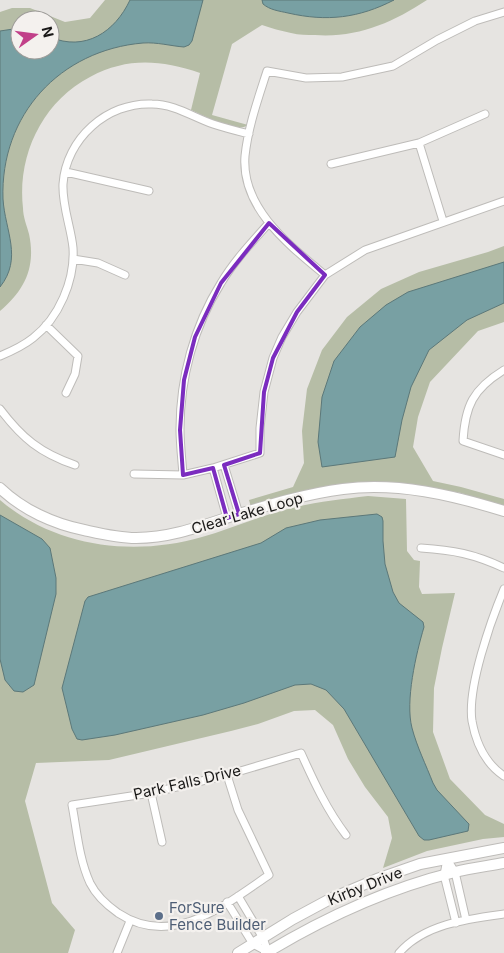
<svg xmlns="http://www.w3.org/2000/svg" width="504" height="953" viewBox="0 0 504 953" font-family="Inter,sans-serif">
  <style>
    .green { fill: #b6bda6; fill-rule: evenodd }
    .water { fill: #78a0a3; stroke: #5c7879 }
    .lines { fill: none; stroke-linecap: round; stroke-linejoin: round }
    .street-casing { stroke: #bebcb9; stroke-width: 9 }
    .secondary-casing { stroke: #bebcb9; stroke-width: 12 }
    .street { stroke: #fff; stroke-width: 7 }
    .secondary { stroke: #fff; stroke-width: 10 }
    .marked { fill: none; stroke: #7b2cbf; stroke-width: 4; stroke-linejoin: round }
    .service-dot { fill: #5c6f8a; stroke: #f4f1ee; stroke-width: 2 }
    .labels { text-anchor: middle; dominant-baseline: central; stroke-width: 4.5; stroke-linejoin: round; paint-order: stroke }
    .street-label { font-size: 15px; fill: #1a1918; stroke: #f4f1ee }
    .service-label { font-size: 15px; fill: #4e5e75; stroke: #f4f1ee; text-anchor: start }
  </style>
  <rect width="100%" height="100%" fill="#e6e4e1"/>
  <path class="green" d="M105,0H427C392,23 357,38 315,35C307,35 299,35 291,33C281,31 271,28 262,25L232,44L212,115L248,125C238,134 202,115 191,110L200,73C160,60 128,57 90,77C42,102 17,156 23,208C23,217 27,226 29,234C36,267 25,290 0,311V12L12,8H30L65,22L90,18ZM20,20H50V50H20Z
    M504,246V322L478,331L430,382L418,417L413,447L433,481L461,487L504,499V508L461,493L416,485L376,483L251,507L249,500L293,487L304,463L302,431L307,389L322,350L347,317L381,289L419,272L488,252Z
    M368,496L406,499L407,551L414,560L420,561L419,587L422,594L455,593L442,648L434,688L433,732L450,779L485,815L504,824V837L483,839L427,851L383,868L392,838L388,817L365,787L348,759L333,725L315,710L294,711L258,724L231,731L109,760L36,763L25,801L52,903L75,930L68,953H0V500C55,547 133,557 202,537C233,528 264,514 296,507C320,501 344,499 368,496Z"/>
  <path class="water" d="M130,0H203L192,41L189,45L184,47C171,46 157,42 143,43C60,50 0,115 3,199C5,231 23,258 0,287V31L20,28V50H50V37C85,52 115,32 130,0Z
    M262,0H394C359,18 327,22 288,13C279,11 270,10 263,4Z
    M504,262V303L467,320L429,350L411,387L402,420L395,457L322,467L318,442L322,397L334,361L360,327L386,305L408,292Z
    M377,514L382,517L383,521V541L385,564L393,592L399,603L423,622L424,627C416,654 405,701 412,728C417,747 426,765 433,783L437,790L467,822L469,824L468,831L429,840H424L419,836L344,709L326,690L311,684L295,685L244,703L203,715L115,735L82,740L77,739L72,729L62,688L85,601L88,597L261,543L286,528L320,520Z
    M0,515L42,539L50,548L56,578V594L34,685L23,692L14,691L5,680L0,659Z"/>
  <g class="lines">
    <defs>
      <path id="street" d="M419,143L443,221
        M331,164L419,143L485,114
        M66,172L149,191
        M73,259L98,263L125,275
        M325,275C289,245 241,208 245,156C248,127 258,99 267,71L306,78L342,77L393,66L437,40L475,21L504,12
        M46,325L78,356L75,374L66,393
        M0,356C12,351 23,346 33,338C59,318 75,280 73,248C71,227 62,206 63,184C66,139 107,102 152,104C174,104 193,117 213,124C225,128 237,131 249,134
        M504,370C473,389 465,406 463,441L504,455
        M0,409C22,438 40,453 75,465
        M224,465L239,514
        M213,468L227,518
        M134,474L183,475L213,468L260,453V428L264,392L273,358L282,337L297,312L325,275L365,250L504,201
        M183,475C182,460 180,444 180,429C180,378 194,326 221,283C234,261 252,242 269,223
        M421,548C453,550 474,554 504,568
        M504,589C491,620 467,688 472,721C476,743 486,764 504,776
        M227,775L238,810L269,875C225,905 172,949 118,913C108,906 96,895 90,883C79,859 77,831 72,805L151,793L227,775L301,753C314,782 327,810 346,835
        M151,793L162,842
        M447,859L444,875L456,923
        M447,859L455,872L466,920
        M238,896L263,938L268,952
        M227,902L253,944L268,952
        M117,953L130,921
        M399,953C424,924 467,919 504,914"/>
      <path id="secondary" d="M0,488C23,510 54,524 84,530C102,534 118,538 136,538C169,538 199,527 229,517C266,506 304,494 343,489C398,482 452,495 504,511
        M238,953L293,919L332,898L377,879L420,864L504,848
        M266,953C324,918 390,888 455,872C471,868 488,866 504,863"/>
    </defs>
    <use href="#street" class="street-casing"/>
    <use href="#secondary" class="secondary-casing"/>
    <use href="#street" class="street"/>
    <use href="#secondary" class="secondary"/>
  </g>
  <path class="marked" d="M269,223L325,275L297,312L273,358L264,392L260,453L224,465L239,514L227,518L213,468L183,475L180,430L184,380L195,337L221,283Z"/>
  <circle class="service-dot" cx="159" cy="916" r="5"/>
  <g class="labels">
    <g class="street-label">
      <text transform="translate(247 513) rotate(-16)">Clear Lake Loop</text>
      <text transform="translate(187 782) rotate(-13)">Park Falls Drive</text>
      <text transform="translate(365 886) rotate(-22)">Kirby Drive</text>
    </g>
    <g class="service-label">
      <text x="169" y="907">ForSure<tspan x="169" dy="17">Fence Builder</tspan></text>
    </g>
  </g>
  <g transform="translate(35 35) rotate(76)"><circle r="24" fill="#f4f1ee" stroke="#9d9b98"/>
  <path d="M0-4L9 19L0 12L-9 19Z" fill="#c14089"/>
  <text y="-8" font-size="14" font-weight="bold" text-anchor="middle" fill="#1a1918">N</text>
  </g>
</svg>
